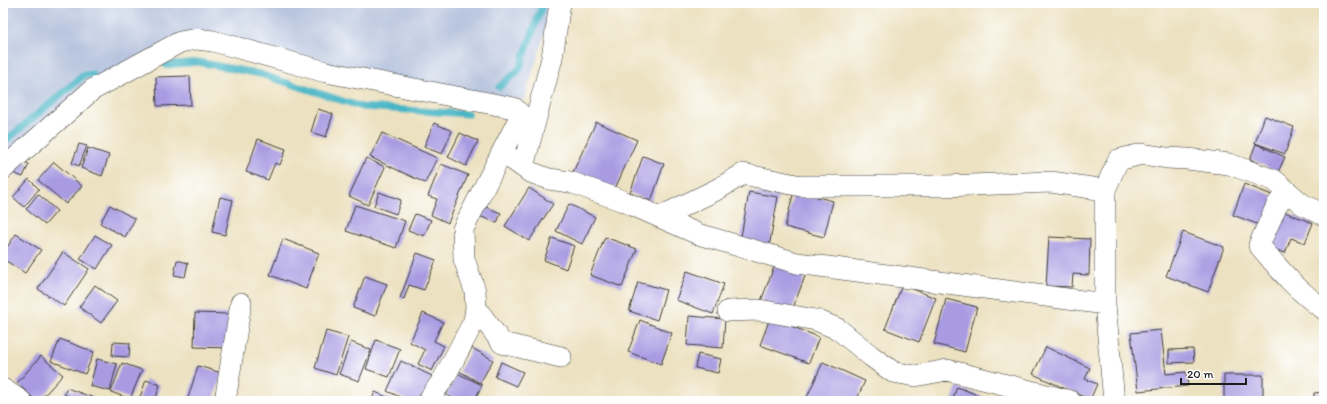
<svg xmlns="http://www.w3.org/2000/svg" width="1327" height="404" viewBox="0 0 1327 404" font-family="Itim,sans-serif">
  <style>
    .industrial { fill: #b8c5de }
    .lines { fill: none; stroke-linecap: round; stroke-linejoin: round }
    .stream { stroke: #49b6c5; stroke-width: 7 }
    .building { fill: #a89be2 }
    .minor-casing { stroke: #3b3a35; stroke-width: 22 }
    .minor { stroke: #fff; stroke-width: 21 }
  </style>
  <rect width="100%" height="100%" fill="#fff"/>
  <filter id="ink" filterUnits="userSpaceOnUse"><feTurbulence type="fractalNoise" baseFrequency=".025" numOctaves="2"/><feDisplacementMap in="SourceGraphic" scale="8" xChannelSelector="R" yChannelSelector="G"/><feConvolveMatrix kernelMatrix="1 2 1 2 8 2 1 2 1" color-interpolation-filters="sRGB"/></filter>
  <filter id="wash" filterUnits="userSpaceOnUse"><feTurbulence type="fractalNoise" baseFrequency=".012" numOctaves="4" result="noise"/><feDisplacementMap in="SourceGraphic" scale="16" xChannelSelector="R" yChannelSelector="G"/><feGaussianBlur stdDeviation="0.9" result="paint"/><feColorMatrix in="noise" values="0 0 0 0 0 0 0 0 0 0 0 0 0 0 0 0 0 1.4 0 .05"/><feComposite in="paint" operator="in"/></filter>
  <g filter="url(#wash)">
    <rect width="100%" height="100%" fill="#ece1c0"/>
    <path class="industrial" d="M3,3H554L524,100L361,79L172,42L70,111L3,182Z"/>
    <g class="lines">
      <path class="stream" d="M166,65L198,62L260,74L362,107L468,114
        M499,87L519,70L543,3
        M3,143L84,75L93,74"/>
    </g>
    <g id="blocks">
      <path class="building" d="M190,76L191,105L157,106L156,77Z
        M318,109L333,114L326,137L311,132Z
        M1265,116L1294,127L1285,154L1255,143Z
        M596,122L637,140L614,191L573,172Z
        M434,123L452,131L442,154L424,147Z
        M382,133L437,158L425,183L370,157Z
        M460,133L478,141L466,166L448,157Z
        M258,139L286,149L280,165L275,163L268,180L246,172Z
        M79,144L87,146L79,166L72,163Z
        M1256,144L1285,157L1278,172L1250,159Z
        M88,148L109,155L102,176L81,168Z
        M643,156L664,164L651,201L630,193Z
        M366,158L385,167L368,205L349,196Z
        M19,159L29,164L23,177L13,173Z
        M54,162L82,186L66,204L38,180Z
        M441,164L468,175L448,223L431,215L437,199L428,196Z
        M29,179L39,189L24,207L13,197Z
        M1244,184L1277,197L1265,227L1233,215Z
        M529,188L553,204L529,241L505,226Z
        M794,191L833,201L824,237L785,227Z
        M379,192L401,200L396,214L374,206Z
        M749,192L778,197L769,247L740,242Z
        M38,194L57,211L45,225L26,209Z
        M220,197L233,200L225,235L212,232Z
        M569,204L595,217L582,244L556,231Z
        M110,205L135,219L125,237L100,223Z
        M355,205L405,221L396,248L346,231Z
        M483,206L501,213L497,223L479,216Z
        M1277,209L1313,223L1305,243L1291,238L1285,253L1264,245Z
        M415,214L431,220L424,236L408,230Z
        M1183,232L1224,247L1208,292L1166,276Z
        M16,234L41,250L25,273L3,259V253Z
        M95,235L112,245L97,269L80,259Z
        M605,237L637,249L622,287L590,275Z
        M1049,237L1090,239L1089,275L1073,274L1072,287L1046,286Z
        M552,238L574,246L566,269L544,260Z
        M283,239L319,253L306,289L270,275Z
        M63,252L89,269L64,306L38,289Z
        M417,253L436,260L424,290L409,285L404,299L400,298Z
        M777,259L807,271L791,313L761,301Z
        M177,260L188,263L185,277L174,275Z
        M687,271L724,284L713,314L676,300Z
        M365,276L387,284L375,316L353,308Z
        M638,282L666,290L657,320L629,311Z
        M95,285L117,301L101,323L79,307Z
        M902,285L936,298L919,342L885,329Z
        M946,299L977,307L965,352L934,344Z
        M195,313L230,314L229,348L194,347Z
        M423,313L443,322L434,341L444,346L432,371L418,364L425,350L410,342Z
        M689,316L725,319L723,348L687,345Z
        M770,318L819,337L809,363L760,345Z
        M640,320L672,333L661,364L628,352Z
        M1161,330L1166,374L1186,372L1188,386L1138,391L1131,333Z
        M326,331L348,337L336,375L315,368Z
        M60,339L94,352L85,374L51,361Z
        M376,340L400,349L389,377L366,369Z
        M113,342L130,343L129,357L112,356Z
        M351,342L371,350L359,381L339,374Z
        M1046,347L1090,368L1085,379L1097,384L1090,400L1033,374Z
        M472,348L493,360L480,383L459,371Z
        M1193,349L1194,362L1169,363V350Z
        M698,354L721,359L718,373L695,368Z
        M41,356L63,375L39,401H36L17,383Z
        M97,359L117,364L110,391L90,386Z
        M401,361L432,376L421,401H409L387,391Z
        M501,362L523,372L516,386L495,377Z
        M823,362L865,381L856,401H814L807,397Z
        M122,363L142,370L130,399L111,392Z
        M198,366L222,373L213,401H187Z
        M457,373L482,385L474,401H459L446,395Z
        M1224,375H1263V401H1224Z
        M146,380L160,385L155,401L139,400Z
        M957,387L994,401H952Z
        M67,388L102,401H76V399L64,394Z
        M375,392L397,401H371Z
        M1324,392V401H1314V393Z
        M58,396L71,401H56Z"/>
    </g>
  </g>
  <g filter="url(#ink)">
    <use href="#blocks" fill-opacity="0" stroke="#3b3a35" stroke-width="1"/>
    <g class="lines">
      <defs>
        <path id="minor" d="M502,152L530,172L549,179L570,182L623,201L698,234L797,263L1105,304
          M523,167L552,58L560,3
          M3,169L92,90L180,42L197,39L213,41L326,72L514,108L520,114V117L463,229L464,259L475,291L476,308L474,321L444,378L428,401
          M1287,192L1277,205L1259,245C1279,269 1298,292 1324,309
          M660,217L716,190L743,174L801,186H944L1051,182L1105,190
          M476,308L502,343L561,357
          M728,311L759,310L816,320L838,329L871,356L893,372L915,376L947,370L1070,401
          M3,389L21,401
          M225,401L241,303
          M1114,401L1105,304V190L1118,160L1142,154L1167,158L1187,159L1229,164L1274,180L1302,204L1324,215"/>
      </defs>
      <use href="#minor" class="minor-casing"/>
      <use href="#minor" class="minor"/>
    </g>
  </g>
  <rect width="1327" height="404" fill="none" stroke="#fff" stroke-width="16"/>
  <path d="M1181 378v6h65v-6" fill="none" stroke="#1c1c1c" stroke-width="2"/>
  <text x="1187" y="378" font-size="12" fill="#1c1c1c" stroke="#ffffff" stroke-width="3" paint-order="stroke">20 m</text>
</svg>
